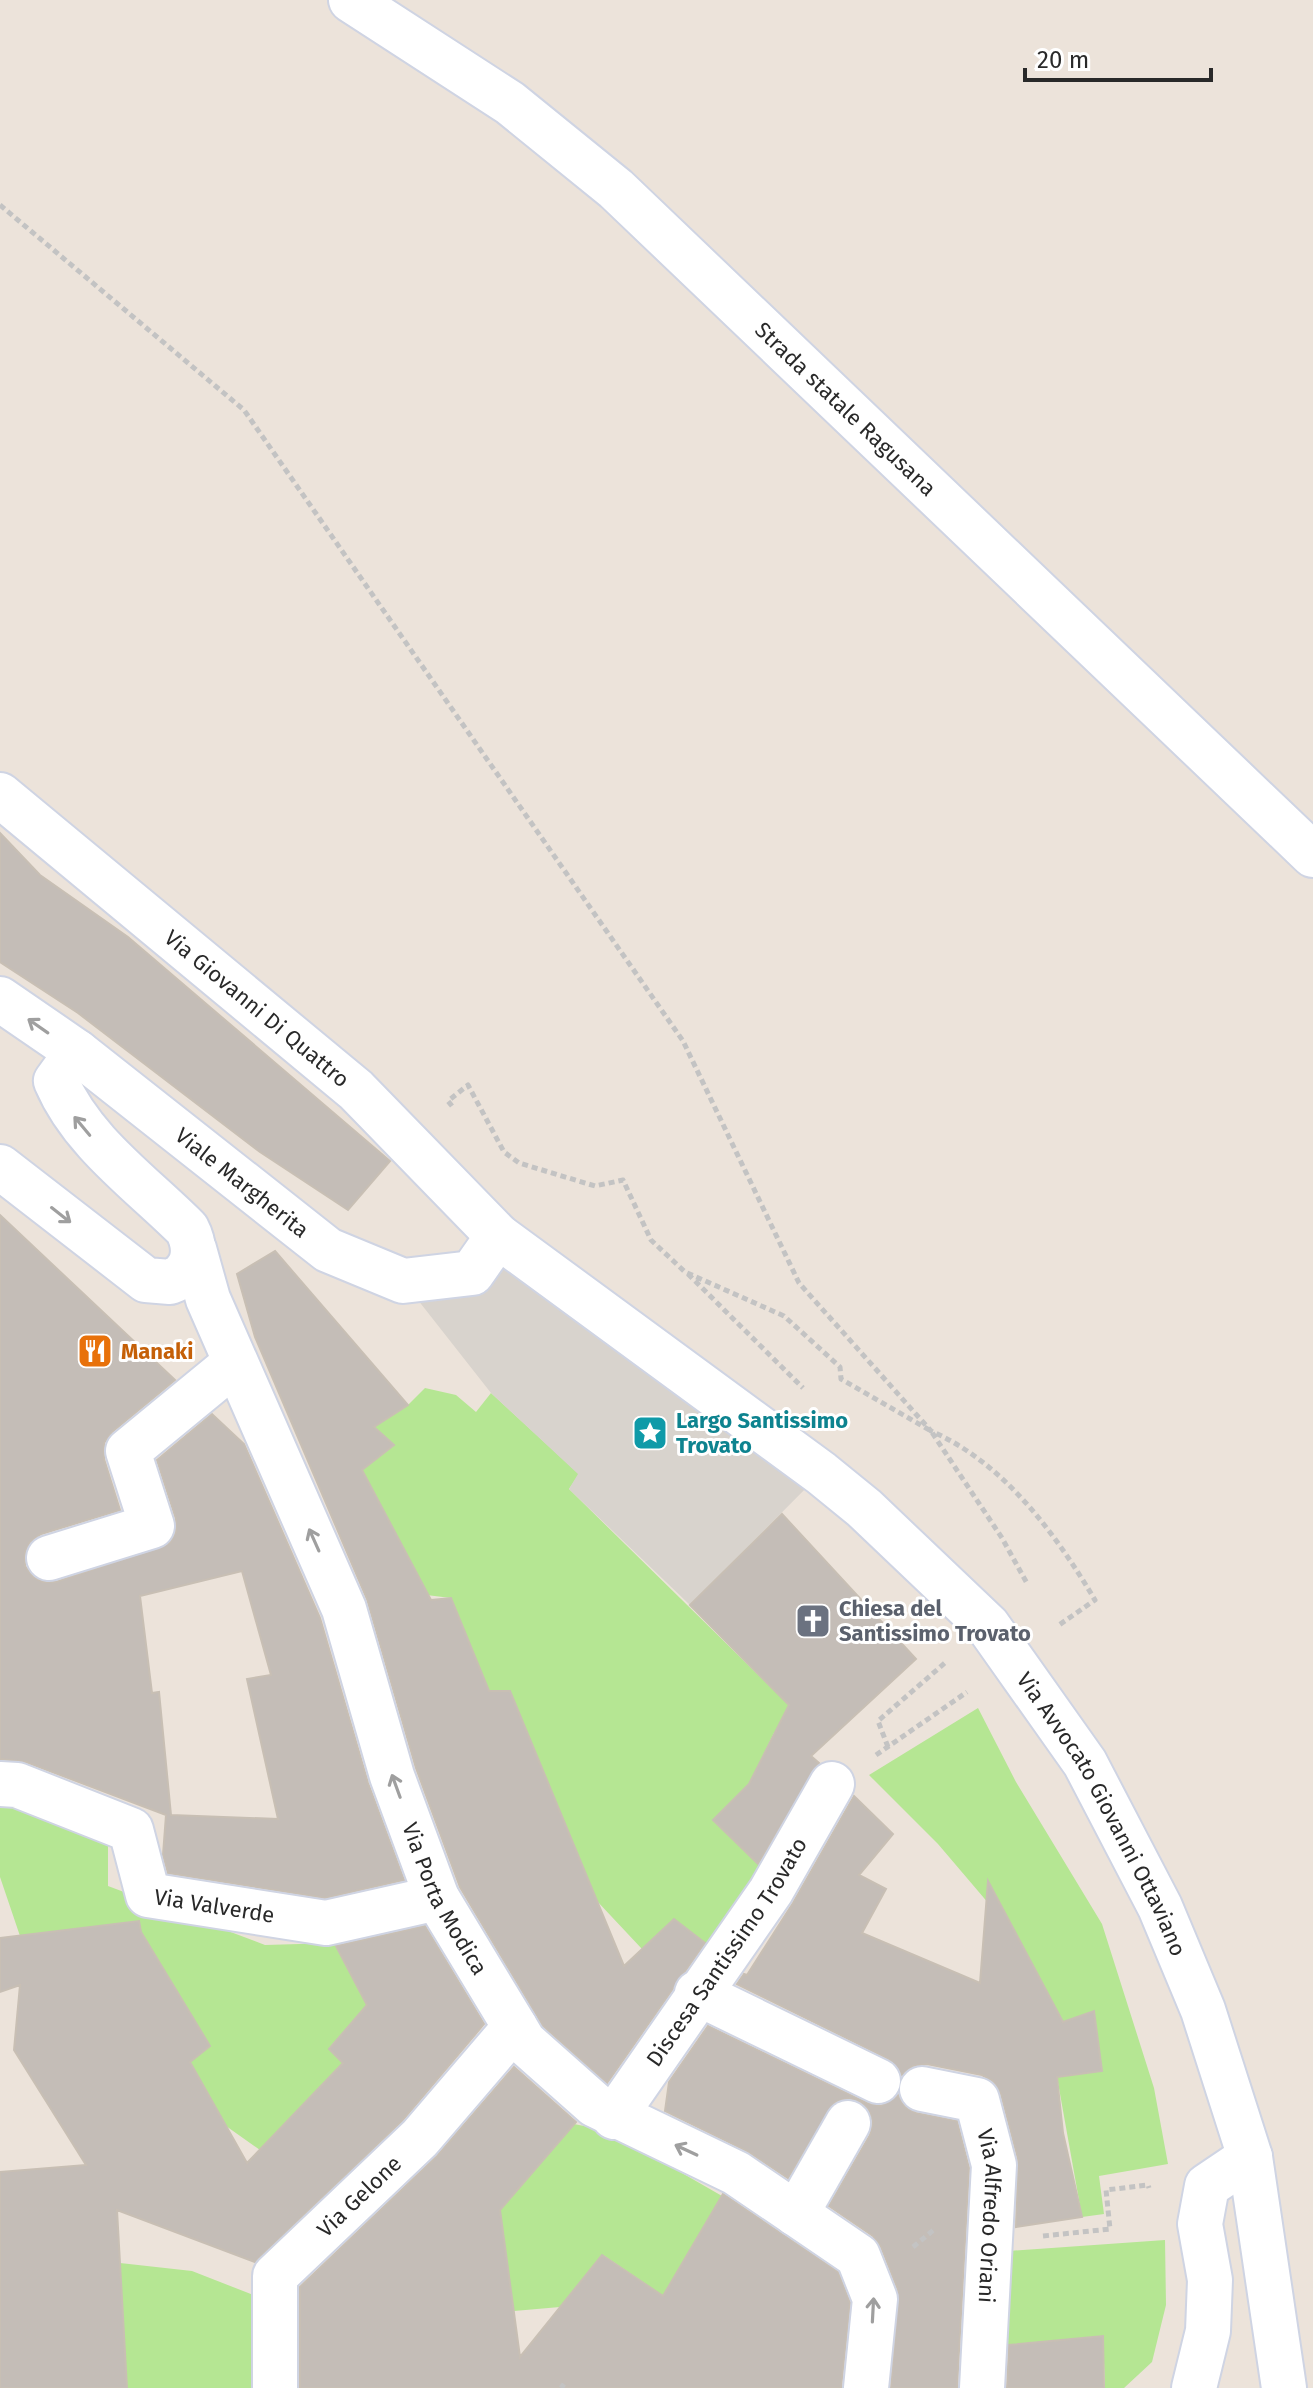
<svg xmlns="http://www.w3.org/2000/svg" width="1313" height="2388" viewBox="0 0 1313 2388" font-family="'Fira Sans',sans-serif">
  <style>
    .green { fill: #b5e693 }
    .plaza { fill: #d8d3cd }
    .building { fill: #c4bdb7; stroke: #c8bfb4; stroke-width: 2; fill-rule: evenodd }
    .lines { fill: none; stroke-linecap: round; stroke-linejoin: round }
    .street-casing { stroke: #cfd4e3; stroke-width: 48 }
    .secondary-casing { stroke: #cfd4e3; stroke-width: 48 }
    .path { stroke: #c3c3c3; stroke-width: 5; stroke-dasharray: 6 4; stroke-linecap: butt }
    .street { stroke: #fff; stroke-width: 44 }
    .secondary { stroke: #fff; stroke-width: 44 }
    .oneway { stroke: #9f9f9f }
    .labels { text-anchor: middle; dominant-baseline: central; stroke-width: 6; stroke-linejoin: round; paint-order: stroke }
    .street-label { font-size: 22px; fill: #292929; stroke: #fff }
    .food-label { font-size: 22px; font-weight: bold; fill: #c56008; stroke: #fff; text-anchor: start }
    .culture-label { font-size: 22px; font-weight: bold; fill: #0d838f; stroke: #fff; text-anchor: start }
    .worship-label { font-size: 22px; font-weight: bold; fill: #5b616d; stroke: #fff; text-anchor: start }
  </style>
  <rect width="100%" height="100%" fill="#ece3da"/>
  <path class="green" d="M425,1388L456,1395L476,1412L491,1393L579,1474L569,1489L796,1712L774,1733L749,1784L714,1820L766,1872L710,1947L674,1919L642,1949L596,1900L487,1747L466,1635L451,1598L410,1593L376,1496L362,1470L394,1445L374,1427L408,1405Z
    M978,1708L1016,1782L1102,1924L1154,2088L1168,2164L1099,2176L1104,2214L1082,2217L1057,2077L1102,2071L1094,2011L1063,2022L1018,1938L938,1844L869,1775Z
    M0,1794L108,1837V1886L265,1945L334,1943L367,2005L329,2048L343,2063L260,2150L226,2126L190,2062L20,1936L0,1877Z
    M574,2124L609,2131L722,2196L693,2311L636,2314L646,2284L603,2255L560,2307L514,2311L413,2232Z
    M1165,2240L1166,2305L1152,2362L1124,2388H1105L1103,2336L1006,2346L1008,2251Z
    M120,2263L192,2271L261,2298L259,2388H127Z"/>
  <path class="plaza" d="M498,1236L821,1473L690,1605L569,1489L578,1474L491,1393L403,1281Z"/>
  <path class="building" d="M0,833L40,875L128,937L390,1161L348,1210L260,1152L78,1013L0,962Z
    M0,1215L175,1380L112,1432L104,1443V1459L120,1510L41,1534L30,1542L25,1552V1566L33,1577L43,1582H56L170,1543L176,1532V1519L157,1460L212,1414L244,1444L320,1618L368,1783L404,1880L325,1898L168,1873L163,1855L166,1815L26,1762L0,1759ZM242,1571L271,1675L247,1679L278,1819L171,1815L159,1692L152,1693L140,1596Z
    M275,1251L408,1405L374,1427L394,1445L362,1470L431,1600L451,1598L489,1691H510L624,1966L674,1919L705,1943L607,2083L543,2026L460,1887L416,1768L367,1599L255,1337L237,1274Z
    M782,1514L916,1659L811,1756L819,1763L758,1864L713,1820L749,1784L789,1705L690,1605Z
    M854,1796L893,1834L859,1875L886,1889L862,1933L980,1983L988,1881L1063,2022L1094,2011L1102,2071L1057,2077L1063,2133L1082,2217L1016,2227L1018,2159L1001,2094L993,2081L982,2075L927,2064L913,2066L902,2075L889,2059L737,1984L744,1974L747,1975L793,1903Z
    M139,1921L141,1932L210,2046L190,2062L247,2163L343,2063L329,2049L367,2005L336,1946L425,1926L484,2024L402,2121L255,2262L117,2210L127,2388H0V2172L86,2165L14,2050L20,1985L0,1992V1938Z
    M708,2026L867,2103L881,2106L898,2095L905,2107L916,2113L957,2121L969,2168L957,2388H891L898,2290L881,2247L873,2236L829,2206L870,2135L873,2122L869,2110L861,2102L849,2098L835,2102L788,2178L747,2151L665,2111L669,2082Z
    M514,2067L576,2122L500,2210L520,2357L602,2255L663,2296L723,2194L838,2272L850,2303L841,2388H300V2287L437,2156Z
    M1103,2336L1104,2388H1007L1009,2345Z"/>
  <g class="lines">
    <defs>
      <g id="street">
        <path d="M0,1167L146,1280L170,1282C194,1273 198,1250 187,1229C141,1183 82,1142 56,1081L77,1052"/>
        <path id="s1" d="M194,1249L208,1299L344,1609L392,1776L437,1898L515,2027L524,2042L595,2105L736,2173L858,2256L875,2299L866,2388"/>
        <path d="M49,1558L152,1526L128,1451L235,1363"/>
        <path id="s2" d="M0,1784L17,1785L131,1830L148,1895L326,1923L437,1898"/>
        <path d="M697,1993L878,2081"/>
        <path id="s3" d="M922,2089L977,2100L994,2165L982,2388"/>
        <path id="s4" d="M614,2117L771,1891L832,1784"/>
        <path d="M796,2214L848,2123"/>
        <path id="s5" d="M275,2388V2276L420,2138L515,2027"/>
        <path d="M1194,2388L1208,2331L1210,2280L1200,2224L1207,2186L1250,2157"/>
      </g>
      <g id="secondary">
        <path id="s6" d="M351,0L510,103L616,189L1313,855"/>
        <path id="s7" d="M0,795L356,1090L498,1236L821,1473L864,1508L988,1626L1085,1763L1160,1907L1203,2010L1250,2157L1284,2388"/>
        <path id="s8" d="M0,999L77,1052L328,1250L403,1281L472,1273L498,1236"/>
      </g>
    </defs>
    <use href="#street" class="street-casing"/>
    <use href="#secondary" class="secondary-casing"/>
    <path class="path" d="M0,205L244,410L683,1041L799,1283L931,1431C1004,1463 1055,1533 1095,1600L1059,1625
      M452,1106L448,1101L468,1085L504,1152L519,1163L595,1186L623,1180L651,1240L685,1272L784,1316L840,1367L841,1379L931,1431L1002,1538L1028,1585
      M688,1274L803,1388
      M888,1747L878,1721L946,1662
      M876,1755L967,1692
      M1043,2236L1110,2229L1106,2190L1148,2185L1149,2188
      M913,2247L936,2228
      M561,2388L564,2384"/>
    <use href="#street" class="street"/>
    <use href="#secondary" class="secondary"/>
  </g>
  <defs><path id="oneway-shaft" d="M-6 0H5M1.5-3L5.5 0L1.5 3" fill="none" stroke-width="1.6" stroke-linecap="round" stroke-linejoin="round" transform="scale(2)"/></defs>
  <g class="oneway">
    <use href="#oneway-shaft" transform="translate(38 1026) rotate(-145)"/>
    <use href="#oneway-shaft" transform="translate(82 1126) rotate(-130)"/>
    <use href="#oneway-shaft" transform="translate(61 1215) rotate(38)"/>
    <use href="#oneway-shaft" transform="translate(314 1540) rotate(-114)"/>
    <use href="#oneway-shaft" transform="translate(396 1786) rotate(-110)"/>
    <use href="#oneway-shaft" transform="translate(686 2150) rotate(-155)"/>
    <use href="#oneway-shaft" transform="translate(873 2310) rotate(-87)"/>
  </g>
  <defs>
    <symbol id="restaurant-square" viewBox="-11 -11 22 22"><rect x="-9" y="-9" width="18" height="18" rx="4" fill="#e8710a" stroke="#fff"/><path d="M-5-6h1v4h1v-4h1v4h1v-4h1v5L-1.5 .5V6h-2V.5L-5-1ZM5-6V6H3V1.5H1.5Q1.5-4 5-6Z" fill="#fff"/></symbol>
    <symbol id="sight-square" viewBox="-11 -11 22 22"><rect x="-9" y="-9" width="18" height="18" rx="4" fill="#0f9aa8" stroke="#fff"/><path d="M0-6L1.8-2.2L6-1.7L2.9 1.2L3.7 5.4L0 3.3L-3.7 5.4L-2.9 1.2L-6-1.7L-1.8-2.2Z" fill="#fff"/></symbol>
    <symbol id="church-square" viewBox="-11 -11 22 22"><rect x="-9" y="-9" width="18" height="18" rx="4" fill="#6b7280" stroke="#fff"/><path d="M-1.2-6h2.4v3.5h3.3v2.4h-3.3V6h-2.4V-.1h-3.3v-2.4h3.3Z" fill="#fff"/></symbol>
  </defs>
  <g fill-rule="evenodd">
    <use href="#restaurant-square" x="75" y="1331" width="40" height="40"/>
    <use href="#sight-square" x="630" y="1413" width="40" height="40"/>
    <use href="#church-square" x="793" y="1601" width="40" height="40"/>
  </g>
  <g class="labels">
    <g class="street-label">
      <text stroke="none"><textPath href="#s6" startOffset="644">Strada statale Ragusana</textPath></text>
      <text stroke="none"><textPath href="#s7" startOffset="334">Via Giovanni Di Quattro</textPath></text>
      <text stroke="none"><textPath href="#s8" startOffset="304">Viale Margherita</textPath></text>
      <text stroke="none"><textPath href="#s7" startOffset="1514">Via Avvocato Giovanni Ottaviano</textPath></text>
      <text stroke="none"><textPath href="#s1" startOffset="698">Via Porta Modica</textPath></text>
      <text stroke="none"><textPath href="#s2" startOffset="274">Via Valverde</textPath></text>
      <text stroke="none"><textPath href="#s4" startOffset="200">Discesa Santissimo Trovato</textPath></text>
      <text stroke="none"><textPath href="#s5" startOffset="228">Via Gelone</textPath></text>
      <text stroke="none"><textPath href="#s3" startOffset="174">Via Alfredo Oriani</textPath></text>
    </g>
    <g class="food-label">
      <text x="121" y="1351">Manaki</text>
    </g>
    <g class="culture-label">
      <text x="676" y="1420">Largo Santissimo<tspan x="676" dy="25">Trovato</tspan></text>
    </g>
    <g class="worship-label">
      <text x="839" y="1608">Chiesa del<tspan x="839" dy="25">Santissimo Trovato</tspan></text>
    </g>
  </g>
  <path d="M1025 68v12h186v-12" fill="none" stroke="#292929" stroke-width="4"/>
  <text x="1037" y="68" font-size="24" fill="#292929" stroke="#ffffff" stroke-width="6" paint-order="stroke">20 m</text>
</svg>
